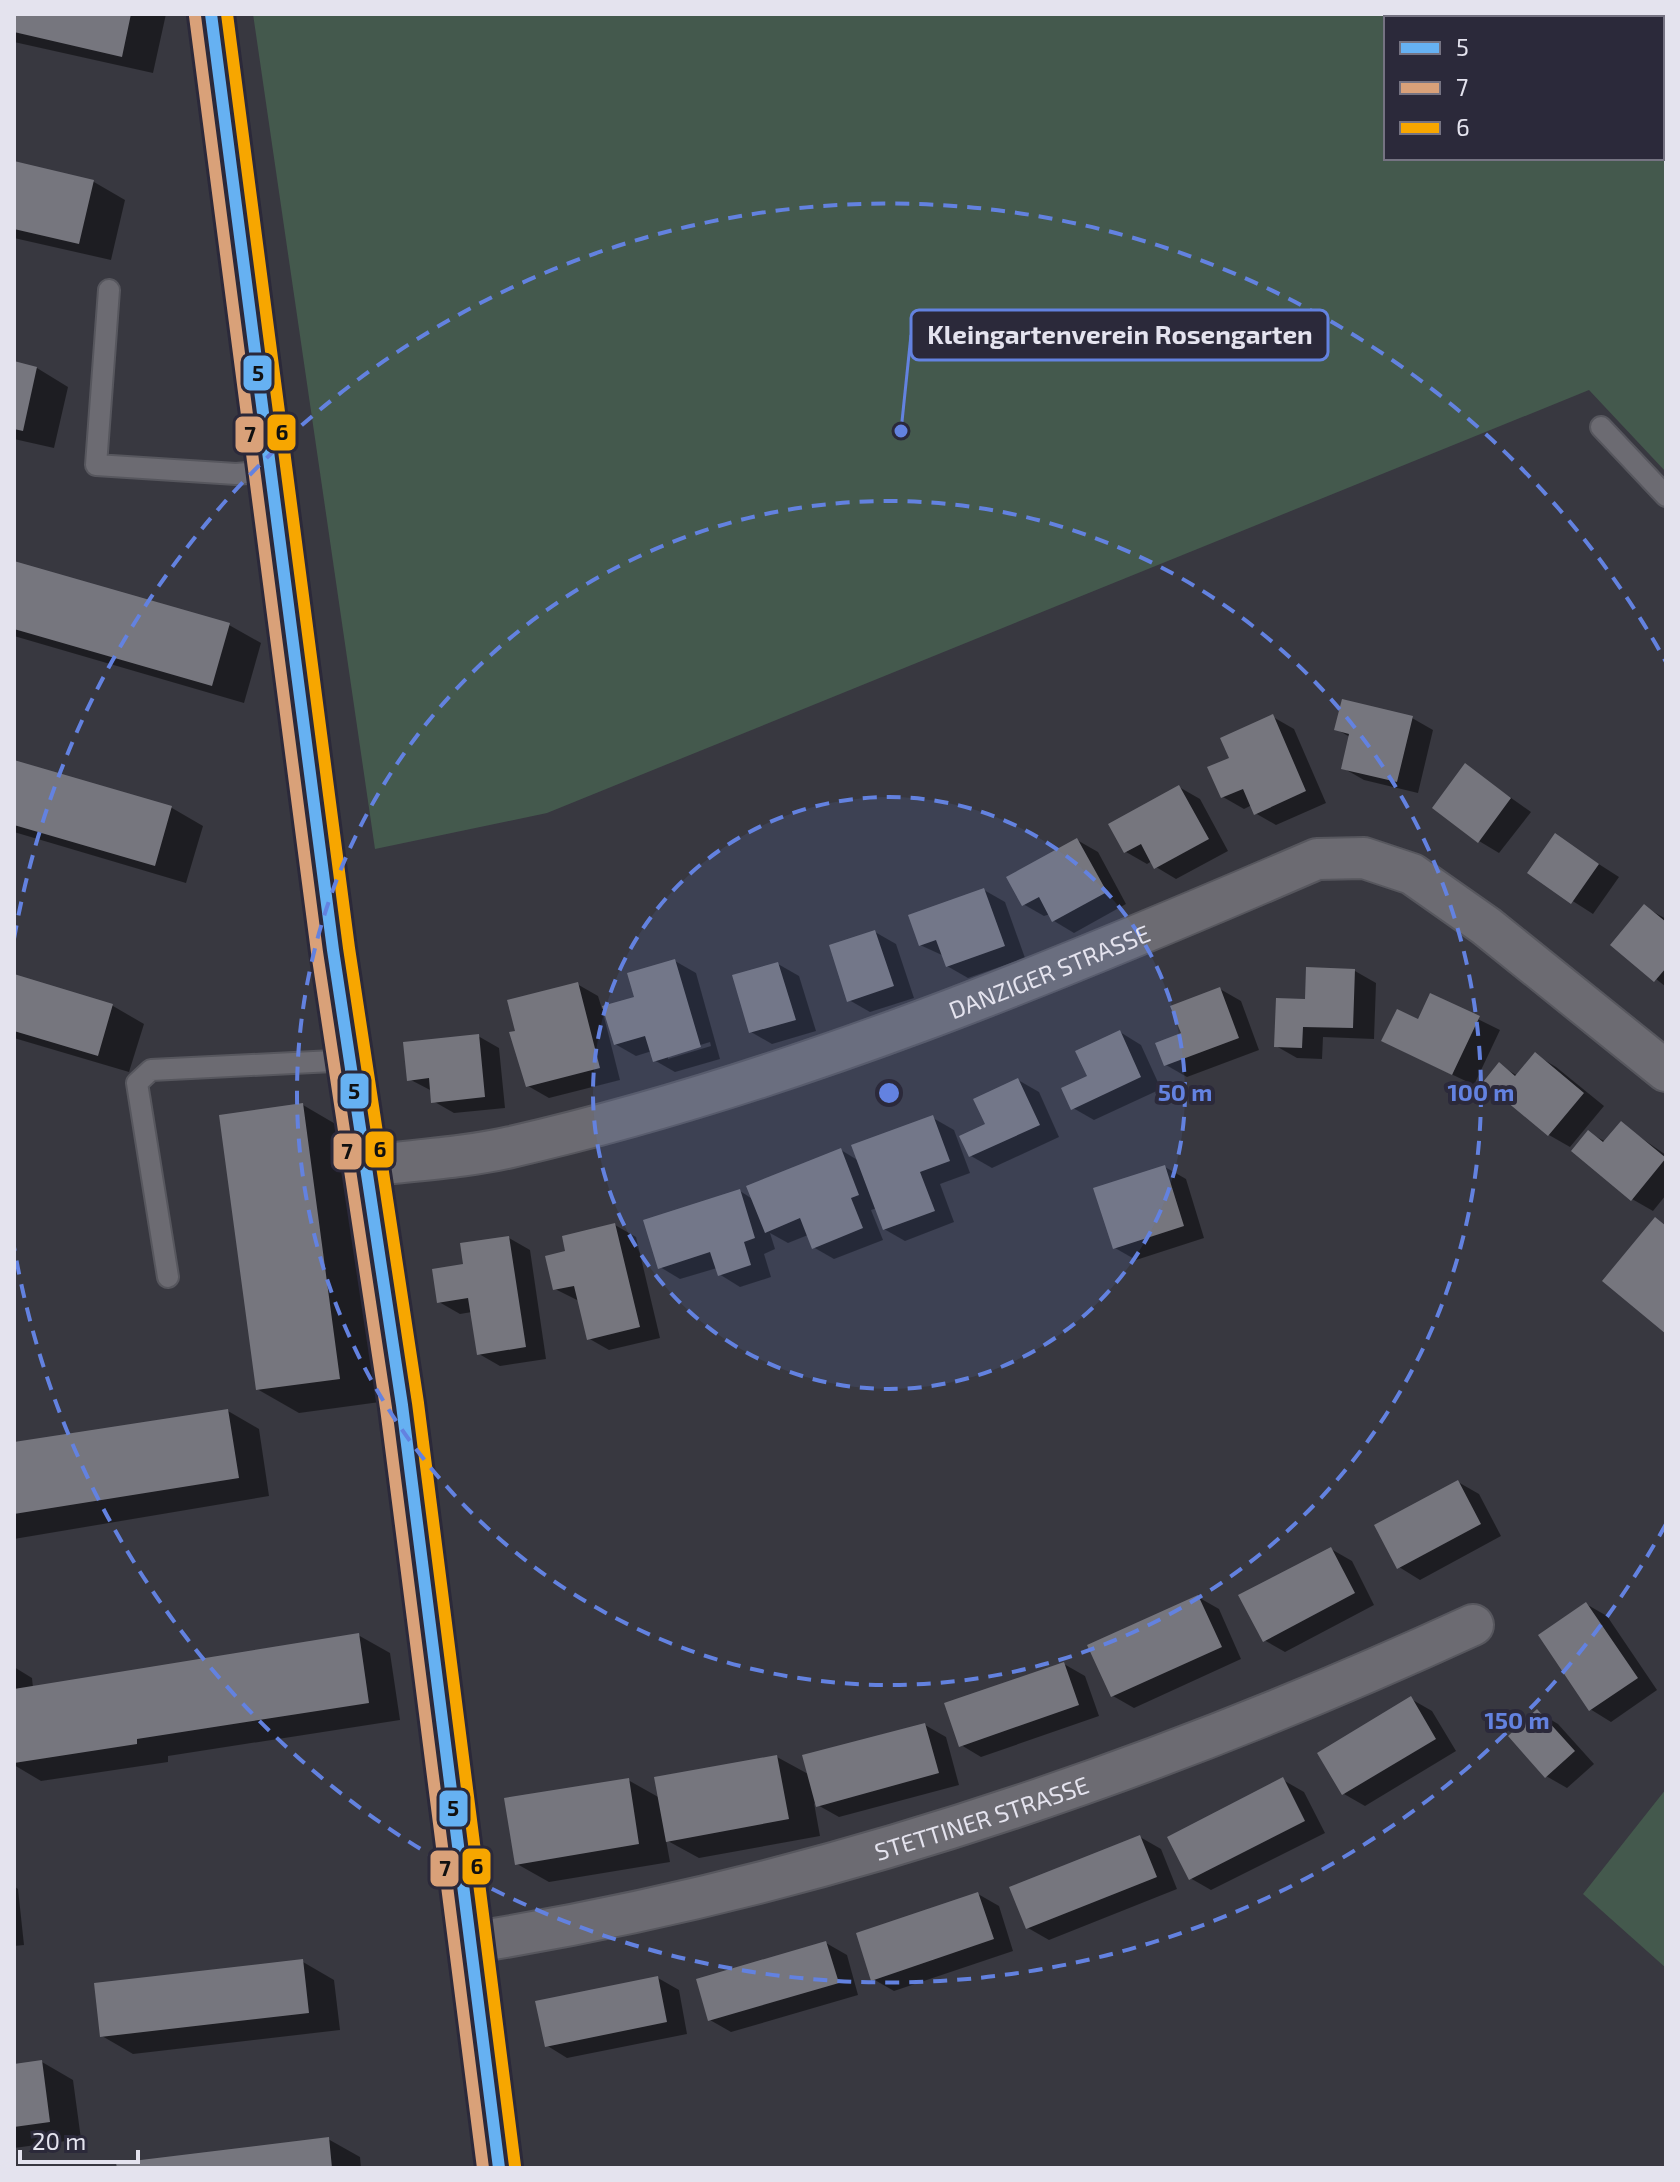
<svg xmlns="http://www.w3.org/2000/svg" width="1680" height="2182" viewBox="0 0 1680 2182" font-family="'Exo 2',sans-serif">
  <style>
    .green { fill: #44594d }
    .shadow { fill: #0007; fill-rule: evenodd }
    .building { fill: #76767e }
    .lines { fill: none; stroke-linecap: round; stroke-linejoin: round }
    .lane-casing { stroke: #57575e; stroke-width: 24 }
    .street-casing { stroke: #57575e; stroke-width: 44 }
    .lane { stroke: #6c6b72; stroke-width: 20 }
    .street { stroke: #6c6b72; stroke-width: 40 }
    .bus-1-casing { stroke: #2b293a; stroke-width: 18 }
    .bus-2-casing { stroke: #2b293a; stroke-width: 18 }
    .bus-3-casing { stroke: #2b293a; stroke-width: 18 }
    .bus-1 { stroke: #66b1f2; stroke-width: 12 }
    .bus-2 { stroke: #d9a179; stroke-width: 12 }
    .bus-3 { stroke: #f7a600; stroke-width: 12 }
    .ring { fill: none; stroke: #6382e0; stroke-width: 4; stroke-dasharray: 14 10 }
    .labels { text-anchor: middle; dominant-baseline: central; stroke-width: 8; stroke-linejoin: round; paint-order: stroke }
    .street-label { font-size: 24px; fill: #e4e3ee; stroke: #2b293a }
    .centre { fill: #6382e0; stroke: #2b293a; stroke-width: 4 }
    .ring-label { font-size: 24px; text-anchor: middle; font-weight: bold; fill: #6382e0; stroke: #2b293a; stroke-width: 8; stroke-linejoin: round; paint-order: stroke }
    .leader { fill: none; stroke: #6382e0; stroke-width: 3 }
    .callout-dot { fill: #6382e0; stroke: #2b293a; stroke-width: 3 }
    .callout { fill: #2b293a; stroke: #6382e0; stroke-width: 3 }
    .callout-label { font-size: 26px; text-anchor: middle; font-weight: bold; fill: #e4e3ee }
    .line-badge { stroke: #2b293a; stroke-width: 3 }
    .pale-badge-label { font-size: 22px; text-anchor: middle; font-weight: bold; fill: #111 }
  </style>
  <rect width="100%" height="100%" fill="#383840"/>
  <path class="green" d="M253,14H1631L1639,18H1386V158H1662V30L1666,32V472L1589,390L547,813L375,849Z
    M1666,1789V1968L1583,1894Z"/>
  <path class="shadow" d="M14,14H166L153,73L14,42Z
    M14,163L94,182L125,200L111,260L14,238Z
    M14,363L37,368L68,387L54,448L14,439Z
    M14,563L229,625L261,643L244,703L14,636Z
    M1273,717L1294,729L1326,803L1276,825L1255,813L1252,805L1244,809L1223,797L1232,759Z
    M1412,718L1433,730L1418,793L1364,780L1343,768L1350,737L1336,729Z
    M14,762L172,808L203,826L186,883L14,832Z
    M1466,766L1531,812L1499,853L1479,841Z
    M1179,787L1200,799L1228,851L1176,879L1156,867L1152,861L1147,864L1126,852Z
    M1555,836L1619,877L1593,914L1529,873Z
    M1077,840L1098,852L1126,904L1074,933L1054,921L1050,914L1044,916L1023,904Z
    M984,890L1005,902L1025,958L968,978L947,966L944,956L920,945Z
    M1645,907L1666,919V987L1613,944Z
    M875,932L896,944L914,998L870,1012L849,1000Z
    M675,961L696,973L720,1059L675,1072L654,1060L652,1051L636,1056L615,1044L606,1012L603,1013L620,1080L549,1098L528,1086L577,984L598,996L602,1009L636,998ZM710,1042L711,1046L668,1059V1055Z
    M778,964L799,976L816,1031L772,1044L751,1032Z
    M1355,971L1376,983L1374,1039L1323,1037L1322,1059L1297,1058L1276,1046L1307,1001Z
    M14,976L113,1006L144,1024L129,1072L14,1038Z
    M1220,989L1241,1001L1259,1050L1187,1077L1166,1065Z
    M1431,996L1500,1030L1474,1085L1405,1052Z
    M1120,1032L1141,1045L1161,1089L1094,1120L1073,1108Z
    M478,1036L499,1048L505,1108L454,1113L433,1101L432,1091L409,1079Z
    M1536,1055L1556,1067L1604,1106L1570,1147L1549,1135L1485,1082L1499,1065L1518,1076Z
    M1018,1080L1039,1092L1059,1137L992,1168L971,1156Z
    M303,1105L344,1129L380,1402L299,1413L257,1389Z
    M933,1118L954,1130L970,1173L940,1184L954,1222L905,1241L884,1229L877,1208L871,1210L883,1240L834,1259L813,1247L808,1235L788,1243L770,1233L775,1249L764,1254L771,1277L740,1287L719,1274L717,1268L680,1279L660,1267L740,1191L754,1200L841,1150L859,1161Z
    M1621,1124L1666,1155V1195L1653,1211L1632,1199L1589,1133L1606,1142Z
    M1165,1167L1186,1179L1204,1238L1136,1260L1115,1248Z
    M615,1225L636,1237L660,1338L609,1350L588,1338L579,1301L555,1289L568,1252Z
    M509,1238L530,1250L546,1359L500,1366L479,1354L472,1312L460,1314L439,1302L466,1266Z
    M228,1411L259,1429L269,1496L14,1539V1446Z
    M1458,1482L1479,1494L1501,1536L1420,1580L1399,1567Z
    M1331,1549L1352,1561L1374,1605L1285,1652L1264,1640Z
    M1198,1597L1219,1609L1241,1659L1134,1708L1113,1696Z
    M1586,1604L1607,1616L1657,1690L1611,1722L1590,1709Z
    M358,1635L390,1653L400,1720L168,1756V1762L41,1781L14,1765V1667L32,1678L33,1688Z
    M1064,1664L1085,1676L1099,1716L981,1757L961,1745Z
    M1411,1699L1432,1711L1456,1751L1365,1806L1344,1794Z
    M1538,1712L1558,1724L1594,1764L1567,1788L1546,1776Z
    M925,1725L946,1737L959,1785L839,1817L814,1803L820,1836L699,1858L666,1840L670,1862L549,1882L517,1864L628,1780L660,1798L777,1757L810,1775Z
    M1283,1780L1304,1792L1325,1833L1211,1890L1190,1878Z
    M1140,1837L1161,1849L1177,1889L1049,1940L1028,1928Z
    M14,1886L18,1889L24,1945L14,1946Z
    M978,1894L999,1906L1013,1951L894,1991L873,1979Z
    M826,1943L847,1955L858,1995L731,2032L710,2020Z
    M303,1962L334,1980L340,2030L133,2054L102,2036Z
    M658,1978L679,1990L687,2034L567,2058L546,2045Z
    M42,2062L73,2080L81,2139L14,2148V2066Z
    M328,2139L360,2157L361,2168H119Z"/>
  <path class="building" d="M14,14H131L122,57L14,32Z
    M14,161L94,180L79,244L14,229Z
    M14,361L37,367L23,431L14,429Z
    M14,561L230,623L212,686L14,629Z
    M1342,699L1413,716L1397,782L1341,769L1349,734L1334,730Z
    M1273,714L1306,791L1254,815L1243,789L1221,798L1207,767L1229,758L1220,738Z
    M14,760L172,806L155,866L14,825Z
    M1465,763L1511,798L1478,843L1432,808Z
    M1179,785L1209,839L1154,869L1141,844L1124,853L1108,824Z
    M1555,833L1599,864L1571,904L1527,873Z
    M1077,838L1107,892L1052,922L1039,897L1022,906L1006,877Z
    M984,888L1005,946L946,967L936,940L919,946L908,915Z
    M1644,904L1666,922V968L1654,982L1610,945Z
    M875,930L894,986L847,1002L829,945Z
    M675,959L701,1047L653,1062L645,1036L614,1045L602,1006L634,997L627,973Z
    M778,962L796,1020L749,1033L732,975Z
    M1306,967L1355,969L1353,1028L1303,1027L1302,1048L1274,1047L1276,998L1305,999Z
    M14,974L113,1004L98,1056L14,1031Z
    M578,982L600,1068L526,1087L509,1032L515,1031L507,1000Z
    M1220,987L1239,1038L1164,1066L1155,1043L1181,1033L1170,1006Z
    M1430,993L1480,1016L1452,1075L1381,1041L1397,1009L1418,1019Z
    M1120,1030L1141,1077L1071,1110L1061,1088L1087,1076L1075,1051Z
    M479,1034L485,1097L431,1103L429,1078L407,1081L403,1042Z
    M1535,1052L1584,1093L1548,1136L1483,1082L1499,1062L1515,1076Z
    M1018,1078L1040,1125L969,1157L959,1136L985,1124L973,1099Z
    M303,1103L340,1379L256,1390L219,1115Z
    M933,1115L950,1161L920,1172L935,1211L883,1230L851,1145Z
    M1621,1121L1666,1158L1631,1201L1571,1151L1588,1130L1603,1142Z
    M841,1148L859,1195L851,1198L863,1228L812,1249L800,1218L765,1233L746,1186Z
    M1165,1165L1184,1226L1113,1249L1093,1188Z
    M740,1189L755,1238L744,1242L751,1265L718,1276L710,1252L658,1269L643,1220Z
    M1655,1217L1666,1226V1334L1602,1281Z
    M615,1223L640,1327L587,1340L574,1286L553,1290L545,1256L565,1251L562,1236Z
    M509,1236L526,1347L477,1355L468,1298L437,1303L432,1269L463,1264L460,1243Z
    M228,1409L239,1478L14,1514V1442Z
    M1458,1480L1481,1524L1397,1569L1374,1525Z
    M1331,1547L1355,1593L1263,1642L1238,1595Z
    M1198,1595L1222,1647L1111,1697L1087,1645Z
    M1586,1602L1638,1678L1589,1711L1538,1635Z
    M359,1633L369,1703L137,1739V1744L14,1763V1689Z
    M1064,1662L1079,1705L959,1747L944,1703Z
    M1411,1696L1436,1739L1342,1795L1317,1753Z
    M1537,1709L1575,1751L1545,1778L1508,1736Z
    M925,1723L939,1773L816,1807L802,1755Z
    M777,1755L789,1819L666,1842L654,1777Z
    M1283,1777L1305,1821L1189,1880L1167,1837Z
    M629,1778L639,1844L515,1865L504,1798Z
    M1140,1835L1157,1877L1026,1929L1009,1887Z
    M978,1892L994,1939L871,1981L856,1933Z
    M826,1941L839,1983L708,2021L696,1979Z
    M303,1959L309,2013L100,2037L94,1983Z
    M658,1976L667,2022L545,2047L535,2001Z
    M42,2060L50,2122L14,2127V2064Z
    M329,2137L332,2168H117L116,2163Z"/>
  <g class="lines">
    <defs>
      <path id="lane" d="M109,290L96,465L236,474L271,471
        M1601,427L1666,496
        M168,1277L137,1083L151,1070L353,1060"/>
      <g id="street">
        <path d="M211,14L333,950C405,1353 442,1762 499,2168"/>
        <path id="s1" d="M367,1166C414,1160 464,1158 511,1147C786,1084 1058,971 1317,859L1364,858L1412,874L1486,926L1666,1071"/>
        <path id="s2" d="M469,1943C817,1888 1153,1772 1473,1625"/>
      </g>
    </defs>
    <use href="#lane" class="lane-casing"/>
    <use href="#street" class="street-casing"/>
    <use href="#lane" class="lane"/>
    <use href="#street" class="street"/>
    <defs>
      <path id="bus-1" d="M211,14L333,950L402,1405L499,2168"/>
      <path id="bus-2" d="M195,16L317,952L386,1408L483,2168"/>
      <path id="bus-3" d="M227,14L349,948L418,1403L515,2166"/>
    </defs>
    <use href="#bus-1" class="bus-1-casing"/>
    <use href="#bus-2" class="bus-2-casing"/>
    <use href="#bus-3" class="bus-3-casing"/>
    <use href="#bus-1" class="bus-1"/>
    <use href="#bus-2" class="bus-2"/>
    <use href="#bus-3" class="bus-3"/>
  </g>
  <circle cx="889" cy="1093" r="296" fill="#6382e0" fill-opacity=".12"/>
  <g class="ring">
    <circle cx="889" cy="1093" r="296"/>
    <circle cx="889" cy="1093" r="592"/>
    <path d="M1666 1524A888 888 0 0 1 14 1247M14 939A888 888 0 0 1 1666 662"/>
  </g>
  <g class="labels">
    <g class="street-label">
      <text stroke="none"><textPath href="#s1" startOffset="712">DANZIGER STRASSE</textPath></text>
      <text stroke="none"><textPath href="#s2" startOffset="528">STETTINER STRASSE</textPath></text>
    </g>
  </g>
  <circle cx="889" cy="1093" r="12" class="centre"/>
  <g class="ring-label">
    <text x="1185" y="1101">50 m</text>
    <text x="1481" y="1101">100 m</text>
    <text x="1517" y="1729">150 m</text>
  </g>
  <path class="leader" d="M901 431L911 335"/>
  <circle class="callout-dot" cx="901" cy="431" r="8"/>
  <rect class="callout" x="911" y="310" width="417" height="50" rx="8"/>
  <g class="callout-label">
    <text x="1120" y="344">Kleingartenverein Rosengarten</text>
  </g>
  <g class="line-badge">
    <rect x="242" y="354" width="31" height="38" rx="8" fill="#66b1f2"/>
    <rect x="266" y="413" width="31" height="39" rx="8" fill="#f7a600"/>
    <rect x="234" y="415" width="31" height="39" rx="8" fill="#d9a179"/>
    <rect x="339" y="1072" width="31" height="38" rx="8" fill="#66b1f2"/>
    <rect x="364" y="1130" width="31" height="39" rx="8" fill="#f7a600"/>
    <rect x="332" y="1132" width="31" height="39" rx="8" fill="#d9a179"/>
    <rect x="438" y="1789" width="31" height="39" rx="8" fill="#66b1f2"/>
    <rect x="461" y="1847" width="31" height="39" rx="8" fill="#f7a600"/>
    <rect x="429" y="1849" width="31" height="39" rx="8" fill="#d9a179"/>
  </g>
  <g class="pale-badge-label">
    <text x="258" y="381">5</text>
    <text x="282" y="440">6</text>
    <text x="250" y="442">7</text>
    <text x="354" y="1099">5</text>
    <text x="380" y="1157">6</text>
    <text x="347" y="1159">7</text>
    <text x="453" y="1816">5</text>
    <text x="477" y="1874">6</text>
    <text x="445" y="1876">7</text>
  </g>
  <rect width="1680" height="2182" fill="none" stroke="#e4e3ee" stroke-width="32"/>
  <rect x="1384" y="16" width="280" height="144" fill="#2b293a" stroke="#757382" stroke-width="2"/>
  <rect x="1400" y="42" width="40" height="12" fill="#66b1f2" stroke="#757382" stroke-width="2"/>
  <text x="1456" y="56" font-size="24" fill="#e4e3ee">5</text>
  <rect x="1400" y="82" width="40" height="12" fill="#d9a179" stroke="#757382" stroke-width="2"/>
  <text x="1456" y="96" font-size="24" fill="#e4e3ee">7</text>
  <rect x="1400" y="122" width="40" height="12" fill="#f7a600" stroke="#757382" stroke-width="2"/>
  <text x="1456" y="136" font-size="24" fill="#e4e3ee">6</text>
  <path d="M20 2150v12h118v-12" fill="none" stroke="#e4e3ee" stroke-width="4"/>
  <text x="32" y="2150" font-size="24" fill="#e4e3ee" stroke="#2b293a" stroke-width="6" paint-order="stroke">20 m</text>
</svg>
